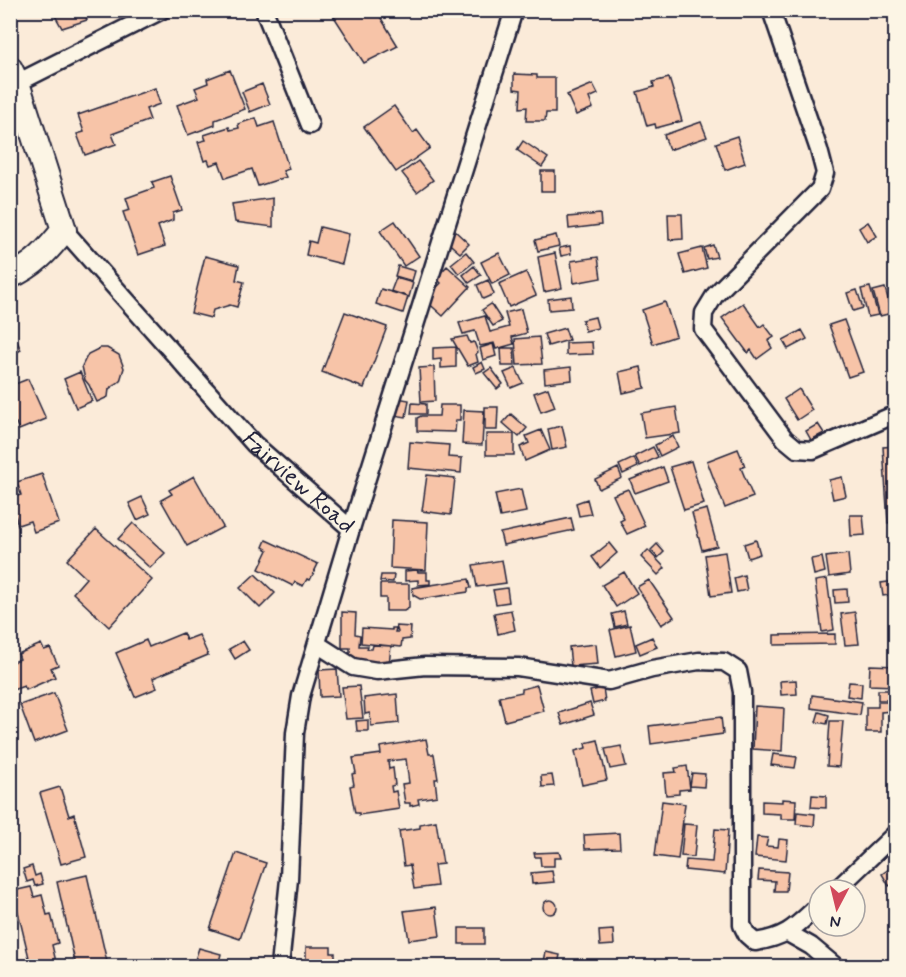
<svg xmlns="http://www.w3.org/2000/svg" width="906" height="977" viewBox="0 0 906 977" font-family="Mynerve,sans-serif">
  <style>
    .building { fill: #f7c4a8; stroke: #22223b; stroke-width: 1.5 }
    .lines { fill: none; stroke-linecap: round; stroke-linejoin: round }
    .minor-casing { stroke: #22223b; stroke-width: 21 }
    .secondary-casing { stroke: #22223b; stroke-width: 28 }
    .minor { stroke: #fcf5e5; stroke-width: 16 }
    .secondary { stroke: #fcf5e5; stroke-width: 24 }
    .labels { text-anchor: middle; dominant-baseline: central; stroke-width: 6; stroke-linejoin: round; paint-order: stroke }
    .street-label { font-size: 24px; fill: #22223b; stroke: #fcf5e5 }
  </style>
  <rect width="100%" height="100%" fill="#fbebd9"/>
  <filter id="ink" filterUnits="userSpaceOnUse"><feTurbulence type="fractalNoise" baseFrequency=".0167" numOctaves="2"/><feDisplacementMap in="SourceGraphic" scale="12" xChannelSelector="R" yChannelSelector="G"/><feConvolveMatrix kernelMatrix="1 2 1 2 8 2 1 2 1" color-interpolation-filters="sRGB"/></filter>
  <g filter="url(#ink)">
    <path class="building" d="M52,10H83L87,20L62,28Z
      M334,10H376L398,46L364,63L331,12Z
      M230,70L245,109L215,120V125L188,135L177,105L199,97L195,88L208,83L207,79Z
      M514,74L537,75V78H555V113H546L545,121H526L527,107L520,108L521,90L514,89Z
      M669,78L682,121L656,128L655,124L647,126L637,92L654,87L653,82Z
      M262,84L270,104L250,112L242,92Z
      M593,84L598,94L589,98L593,108L576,115L567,95Z
      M155,88L160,104L146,109L150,120L112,134L116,144L85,155L77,134L84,132L78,115Z
      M394,106L413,133L417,130L430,148L396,172L364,127Z
      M256,118L259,127L274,122L289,169L283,171L286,177L258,186L252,169L225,178L219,162L210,165L208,160L204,161L198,142L206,140L204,135L229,127L230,130L239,128L238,124Z
      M701,122L707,137L669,150L664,135Z
      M737,136L745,163L725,170L716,143Z
      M523,141L548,158L542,167L517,150Z
      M418,161L433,180L417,192L402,173Z
      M541,171H555V191H541Z
      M170,176L182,210L173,213V220L158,226L165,246L138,255L123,212L130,210L126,198L154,188L152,182Z
      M273,198V227L235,222L232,204Z
      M600,214L601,225L569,229L568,217Z
      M668,214H682L683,239L669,240Z
      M395,221L419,256L404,266L380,231Z
      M868,222L877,236L867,242L859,228Z
      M320,227L349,234L342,264L306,255L309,241L316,243Z
      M454,230L469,244L460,253L444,239Z
      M556,235L559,246L538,251L535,240Z
      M713,245L717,257L707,259L704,248Z
      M570,246L571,254L561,256L559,248Z
      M702,248L707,268L685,274L679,254Z
      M466,252L474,262L459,274L451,264Z
      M499,253L510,275L492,284L481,262Z
      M555,253L562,288L544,292L538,257Z
      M205,256L239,265L236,280L244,282L237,307L230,305L213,310L211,318L191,313Z
      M598,257L601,278L574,283L571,261Z
      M398,266L415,271L412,281L395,276Z
      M447,266L470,287L443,316L425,300L441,283L436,278Z
      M474,266L481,275L469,283L463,275Z
      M526,272L536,295L509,307L499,284Z
      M396,278L413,283L409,297L391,291Z
      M488,280L494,294L483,299L477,285Z
      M870,287L878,315L868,317L861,289Z
      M885,288L892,313L880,316L873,291Z
      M381,289L408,297L403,313L376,304Z
      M857,290L863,308L853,311L847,293Z
      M571,296L572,308L549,310L548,299Z
      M665,302L676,336L653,344L642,310Z
      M743,303L760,327L764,324L774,337L768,341L772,348L757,359L751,350L748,353L722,318Z
      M491,304L502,321L493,326L482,310Z
      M521,309L527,333L512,337L514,344L496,349L494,343L480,346L475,331L463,334L459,323L485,316L490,332L509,327L505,313Z
      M345,312L387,327L364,388L322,372Z
      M595,317L598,328L585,331L582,320Z
      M844,320L863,372L848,377L829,325Z
      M10,325L21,350L10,355Z
      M565,328L569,340L548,346L544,334Z
      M802,330L807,339L788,349L783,340Z
      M467,336L470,343L474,342L478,352L476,354L478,362L468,366L452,339Z
      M539,337L542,364L517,365L515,339Z
      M592,342L593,354L566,355V343Z
      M493,344L496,356L483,360L480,348Z
      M456,347V367L441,368V359L433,360V348Z
      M100,348H107L119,355L124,368L120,381L109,389L108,397L97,402L89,385L85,380L82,366L88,354Z
      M501,348H514L515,366H502Z
      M482,362L485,369L476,373L473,367Z
      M434,367L435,401L421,402L419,368Z
      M571,367L572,380L545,383L544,370Z
      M641,367L645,388L623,393L619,372Z
      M491,368L503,384L497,389L484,373Z
      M516,368L523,383L511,388L504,373Z
      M80,372L92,401L76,408L64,379Z
      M28,379L46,419L19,430L16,423L10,425V386Z
      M548,388L555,407L541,412L534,393Z
      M799,389L812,410L797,420L784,399Z
      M397,398L409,400L406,417L394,415Z
      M412,403L426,404V414H411Z
      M440,405H460V420H456L455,432L417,431V418L421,416H439Z
      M485,407H498L497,430H485Z
      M676,407L680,433L645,438L641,413Z
      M464,410L484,411L482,445L462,444Z
      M511,414L527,428L519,437L503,423Z
      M818,424L824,433L811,440L806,431Z
      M562,426L567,447L552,450L548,429Z
      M541,430L550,450L525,461L520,447L529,443L526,436Z
      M486,434H514V455H486Z
      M673,436L678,447L660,456L655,445Z
      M410,442L449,445L448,457L462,458L461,473L408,468Z
      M896,446V522L888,523L883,447Z
      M653,447L658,457L640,466L635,456Z
      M738,449L745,466L741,468L753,497L725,508L707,461Z
      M634,458L638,467L623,474L619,465Z
      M691,461L704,504L684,510L670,467Z
      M663,467L668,481L635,493L630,480Z
      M618,468L622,478L599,489L595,479Z
      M42,474L59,523L34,532L30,521L18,525L10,498L21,495L17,482Z
      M427,475L455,478L451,515L422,511Z
      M194,476L223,527L187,546L161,500L172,494L169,490Z
      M842,477L846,496L833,499L829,480Z
      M521,489L526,512L500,517L495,494Z
      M628,489L645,526L627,534L620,521L624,519L613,495Z
      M142,497L150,514L137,520L129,503Z
      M587,499L591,514L579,516L576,503Z
      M707,509L717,546L702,550L692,513Z
      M850,515H863L865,535L851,536Z
      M571,518L574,530L503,545L500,533Z
      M392,520L428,522L426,570L390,568Z
      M133,523L165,553L150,568L118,539Z
      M96,529L152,580L109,627L73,593L86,578L67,560Z
      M266,540L318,564L310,580L307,579L303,586L295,582L293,586L259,569L268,550L263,547Z
      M756,540L760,554L748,558L744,544Z
      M609,543L617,553L600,568L592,557Z
      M657,544L664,552L658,558L651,550Z
      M648,550L665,568L658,575L641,557Z
      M725,552L731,593L711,596L705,555Z
      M848,554L850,574L829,577L826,557Z
      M822,557L825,572L814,575L811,559Z
      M502,560L506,583L477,587L473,565Z
      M417,570L418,572H427V580H430V584L418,585V580L405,581V571Z
      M624,572L637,593L616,607L602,585Z
      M255,574L275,593L260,608L240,588Z
      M381,575H394L393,582L380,581Z
      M744,575L747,590L737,592L734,578Z
      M469,579L471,588H468V592L420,599L413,595L412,588Z
      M827,579L834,630L822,632L815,581Z
      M649,580L674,617L661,625L637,587Z
      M895,581L896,594L883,596L881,583Z
      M380,584H409V608L404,611H386V598H380Z
      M507,588L509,602L496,604L493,590Z
      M847,589L848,602L835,603L834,590Z
      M511,610L515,630L498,634L494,613Z
      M624,611L627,624L615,627L612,614Z
      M342,612L356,613L355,634L360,635L359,646H368L367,649H372L373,645L391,646L389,665L361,663V659L350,658V648H342Z
      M855,612L859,644L845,645L841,614Z
      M630,625L636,651L616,656L610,630Z
      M396,626L411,627L410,639L402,640L401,647L361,643L362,628L392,630V628H396L395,632H398Z
      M183,633L186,640L199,635L208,655L153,678L157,688L135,697L116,653L146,640L149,647Z
      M835,634V644L774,645V635Z
      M652,637L657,647L640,654L636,644Z
      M243,641L249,650L235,659L229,649Z
      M41,644L44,650L50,648L58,665L51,668L55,677L26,690L24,686L10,691V663L20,659L18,654Z
      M596,644L598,664L571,666L569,647Z
      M870,665L896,666V686L869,685Z
      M337,669L339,696L320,697L319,670Z
      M796,680L797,694L781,695L780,681Z
      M849,682L862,683L861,698L847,696Z
      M537,685L544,711L505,721L499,697L522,692V689Z
      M359,686L363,718L346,719L342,687Z
      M603,688L605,701L593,704L590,691Z
      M878,690H891L890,700H878Z
      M54,693L68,730L34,743L20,705Z
      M397,694L399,723L371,726L370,713L365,714L364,698Z
      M812,695L862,702L860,715L811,708Z
      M878,702H892V711L881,712V732H866V707H878Z
      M590,703L594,715L563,725L559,713Z
      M755,706L784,708L782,751L753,749Z
      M819,712L829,715L827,724L816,722Z
      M721,717L723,734L651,744L649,726Z
      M368,720V731H357L356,721Z
      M830,721H843L839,767L827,766Z
      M426,739L429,754H434L438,779H435L437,796L418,799L419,804L410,806V803H405L402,784L409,783L406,759L388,761L389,769L393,768L395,785L391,786L392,792L396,791L399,809L359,815V813H355L350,786L354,785L352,774L356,773L353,758L381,754L380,747Z
      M598,740L607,780L582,785L575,751L586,748L585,743Z
      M621,746L626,766L610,769L605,749Z
      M773,754L797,757L795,768L771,765Z
      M687,766L690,789L679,790V794L666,795L664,773L676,772L675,768Z
      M692,773L705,774L704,787L690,786Z
      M552,775L554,786L542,787L541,776Z
      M60,787L69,816L74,814L86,857L61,864L40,793Z
      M812,795L826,796V808L811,807Z
      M782,799L796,800L795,819H781V814L762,813V801L782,802Z
      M662,801L685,804L678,859L655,856Z
      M797,812L815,814L814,826L796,824Z
      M436,821L443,864L434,865L437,886L414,889L410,865L404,866L399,831L420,828V824Z
      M684,824L697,825L694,857L681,856Z
      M715,829L728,830L725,874L685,870L686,860L712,862Z
      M619,833L620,848L585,849L584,835Z
      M757,837L768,838L766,846L778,847L779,839L788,840L786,860L755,857Z
      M559,852L561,858H554V866H541L540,857H535L534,853Z
      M236,853L266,863L240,939L210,929Z
      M32,866L35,876L40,874L43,884L35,886L33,880L27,882L23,869Z
      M892,867L896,872V882L889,886L882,874Z
      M759,870L788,872L786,891H774L775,881L758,880Z
      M552,871L554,882L532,884L531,873Z
      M87,875L108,966H76L57,882Z
      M31,887L34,897L42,895L47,915L51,914L58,943L52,945L57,966H31L13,891Z
      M543 907a7 7 0 1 1 14 0a7 7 0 1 1-14 0Z
      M436,907L440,936L409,940L404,911Z
      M459,928H484V944H459Z
      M613,930L614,945L600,946L599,931Z
      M306,947H331V953H335V966H303V964H306Z
      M199,948L221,954L218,966H193Z
      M546,952L560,955L558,964L572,966H543Z"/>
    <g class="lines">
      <defs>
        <g id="minor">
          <path d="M264,10L310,125"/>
          <path d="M771,10L819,150L825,173L820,189L715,295L704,313L703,329L785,439L797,449L813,450L896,414"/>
          <path d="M17,83L162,10"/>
          <path id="s1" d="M64,230L254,444L351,529"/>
          <path d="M317,644L353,667L377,671L425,666L518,667L609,681L652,669L699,661L724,662L738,671L742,692V925L747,935L755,942C788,937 796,926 819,905"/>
          <path d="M836,890L896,833"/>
          <path d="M788,933L811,946L835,966"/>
          <path d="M280,966L289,879L295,733L301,696L351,529L514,10"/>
        </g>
        <path id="secondary" d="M10,69L17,83L64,230C48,250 34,266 10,276"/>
      </defs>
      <use href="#minor" class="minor-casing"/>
      <use href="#secondary" class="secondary-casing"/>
      <use href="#minor" class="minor"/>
      <use href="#secondary" class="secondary"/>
    </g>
  </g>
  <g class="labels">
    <g class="street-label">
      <text stroke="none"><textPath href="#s1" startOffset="345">Fairview Road</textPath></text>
    </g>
  </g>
  <rect width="906" height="977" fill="none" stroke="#fcf5e5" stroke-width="36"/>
  <rect x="18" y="18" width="870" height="941" fill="none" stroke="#22223b" stroke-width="2" filter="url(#ink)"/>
  <g transform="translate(837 908) rotate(187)"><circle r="28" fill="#fcf5e5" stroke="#a5a1a1" stroke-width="1.5"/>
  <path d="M0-4.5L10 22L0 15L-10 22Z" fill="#d1495b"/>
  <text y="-9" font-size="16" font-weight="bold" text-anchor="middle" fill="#22223b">N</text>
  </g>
</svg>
